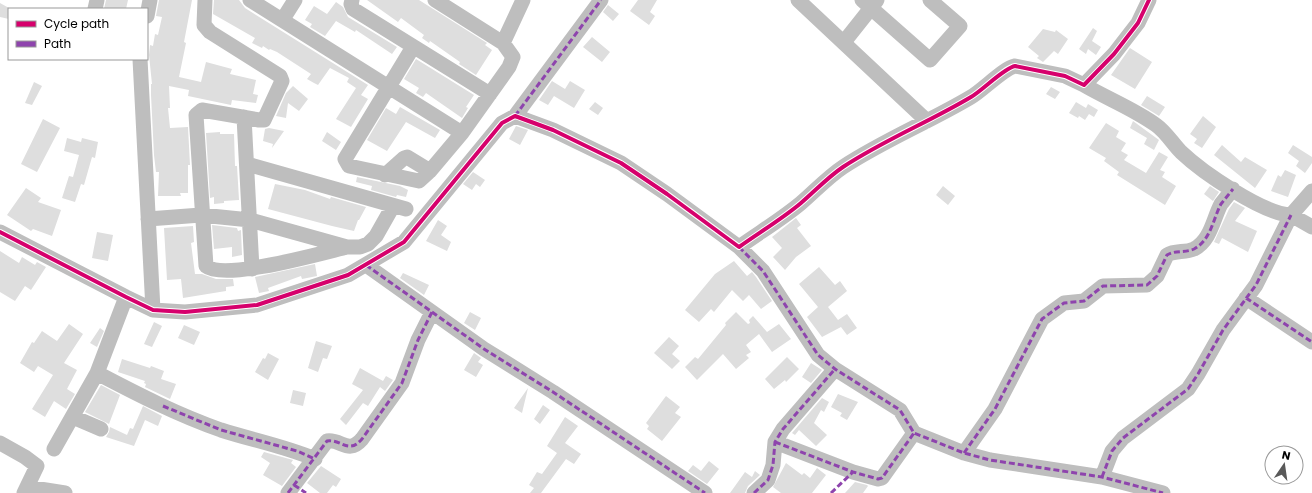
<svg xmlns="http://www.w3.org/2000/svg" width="1312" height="493" viewBox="0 0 1312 493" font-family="Poppins,sans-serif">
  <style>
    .building { fill: #dedede }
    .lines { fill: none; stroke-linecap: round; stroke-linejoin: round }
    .minor { stroke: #bebebe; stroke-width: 15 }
    .quiet { stroke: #8e44ad; stroke-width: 3; stroke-dasharray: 6 3; stroke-linecap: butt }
    .cycleway-casing { stroke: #fff; stroke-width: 6 }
    .cycleway { stroke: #d6006c; stroke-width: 4 }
  </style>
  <rect width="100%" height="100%" fill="#fff"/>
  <path class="building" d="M106,0H128L126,9H104Z
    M159,0H192L184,42L186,43L179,77L201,82L206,62L232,69L230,74L256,80L253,94L258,95L256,103L232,100L231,105L188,96L189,90L169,86L170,108H168L170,128L188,127L190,165H188V193H180L181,196H158L159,172H156L154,155L151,95V84H152L149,55L150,45L153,46L155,34L158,35L162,17L156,16Z
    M214,0H239L245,8L368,85L361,95L368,99L351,127L336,119L356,88L347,82L349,78L330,68L318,85L314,83L307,79L311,74L277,52L270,49L269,50L263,46L262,48L252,43L255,38L213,14Z
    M367,0H419L487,43L485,45L492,50L476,75L459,64L460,62L430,41L429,43L422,38L424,35L401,18L398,22Z
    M638,0H657L650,12L655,16L649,25L630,11Z
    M336,2L343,7L348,17L397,47L392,54L356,30L355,32L336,21L325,36L310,27L312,24L305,20L314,6L327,14Z
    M0,3L9,8V19L0,17Z
    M608,5L619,14L613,21L603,12Z
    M1093,28L1097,31L1092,41L1101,47L1096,55L1088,49L1086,54L1079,49Z
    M1043,29L1055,32L1056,30L1068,39L1058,54L1054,51L1043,62L1037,58L1039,56L1028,47Z
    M592,37L610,52L602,62L583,47Z
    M1130,48L1152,62L1135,89L1111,75Z
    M416,59L474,95L466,107L468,108L462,118L426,93L423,97L416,93L419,88L404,79Z
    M552,81L565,89L570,81L585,90L574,108L554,96L548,105L539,100Z
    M34,82L42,86L32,105L25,103Z
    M293,86L308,99L299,111L288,103L286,118L276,116L286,93Z
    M1051,87L1060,92L1055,99L1046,94Z
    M1147,96L1165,107L1159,116L1141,105Z
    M595,102L603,108L598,115L589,109Z
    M1076,102L1086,108L1088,104L1098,110L1094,117L1089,114L1085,120L1079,116L1078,118L1069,113Z
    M400,107L440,130L435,138L406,122L387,151L367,140L386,108L396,114Z
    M1203,116L1216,127L1202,148L1194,143L1197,139L1190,134Z
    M43,119L60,128L37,172L21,164Z
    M1133,121L1159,140L1154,150L1144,144L1147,138L1130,128Z
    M1106,123L1119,131L1116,137L1126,143L1121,151L1128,155L1124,160L1146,173L1159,152L1168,157L1160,170L1165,172L1162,177L1176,186L1165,205L1117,175L1119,172L1104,161L1106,158L1089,148Z
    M516,126L528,130L520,145L509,139Z
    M269,128L284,131L272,148L273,144L263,141L265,129Z
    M220,132V134H234L235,166H237L239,200L224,201V203L214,204V197L210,198L206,133Z
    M327,132L341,142L336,150L322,141Z
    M67,138L81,142L82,138L98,142L95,158L92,157L84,185L81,184L75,202L62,198L69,176L73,177L79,155L64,151Z
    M1222,145L1241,162L1245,157L1267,170L1255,188L1214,155Z
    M1293,145L1312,157V163L1305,173L1296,166L1299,161L1288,153Z
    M1285,170L1296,175L1288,197L1271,191L1278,175L1281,177Z
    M473,172L485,180L480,187L476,184L472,190L463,184Z
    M357,177L400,186L408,190L406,197L397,195L396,197L371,190L372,186L356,182Z
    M275,184L305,190L330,199L331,197L366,207L359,220H358L354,231L332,226L268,209Z
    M943,186L955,196L948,205L936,195Z
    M1210,186L1219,192L1213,201L1204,194Z
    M26,188L41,198L38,202L61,210L52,236L33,229L31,231L7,215Z
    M1234,202L1245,208L1235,221L1257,231L1248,252L1222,238L1219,244L1214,242L1229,209Z
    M796,218L801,225L797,228L811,246L796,257L785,270L773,257L782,248L772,237Z
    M438,220L447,226L441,235L451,242L447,251L426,241Z
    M212,225L237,228L238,231L241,230L242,255L232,257V247L214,249Z
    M193,226L194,242L191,243L195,274H202L216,279H233L234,286L226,287V291L183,298L181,279L167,280L164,228Z
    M97,232L113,235L108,261L92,258Z
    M0,251L19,263L22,257L35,265L37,262L46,267L31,290L25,286L15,301L0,292Z
    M734,261L747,276L752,272L756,277L772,301L761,309L749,295L743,301L732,290L714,312L711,309L699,322L685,310L715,274Z
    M315,264L317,276L302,279L301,276L268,288L269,291L259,293L255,277Z
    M819,267L835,285L840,281L847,291L828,307L838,320L847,314L857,328L847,335L841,327L822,337L807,317L818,307L799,284Z
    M403,273L429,285L424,295L400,278Z
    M470,312L481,318L475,330L464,323Z
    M736,312L748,324L750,323L749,320L753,316L767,332L779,324L791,339L772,352L759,334L746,345L751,352L746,355L749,358L736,369L723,354L697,380L685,367L695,357L698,359L726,325L725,323Z
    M154,322L162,326L152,347L144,344Z
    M69,324L83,334L64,363L77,370L67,389L75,394L66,409L54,401L45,417L32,409L53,375L38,366L34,372L20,363L32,342L34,343L42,331L57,341Z
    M184,325L200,332L194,345L178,338Z
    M100,328L104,331L97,347L90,343Z
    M669,337L679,346L672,354L680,361L672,369L654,353Z
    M316,341L332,346L327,359L323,358L318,372L308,368Z
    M268,353L279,359L268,380L255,372L263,358L265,359Z
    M474,353L481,358L478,362L483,365L476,377L464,370Z
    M787,357L799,369L786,382L785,380L774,389L765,379Z
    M122,359L150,368L151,366L164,371L161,379L176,384L170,399L145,387L146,384L144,383L145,381L118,372Z
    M811,363L822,370L811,383L802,377Z
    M360,368L383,381L386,376L393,380L385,391L380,387L368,406L363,403L346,425L340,419L363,390L352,384Z
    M101,385L120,395L109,424L85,412Z
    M528,388L522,413L514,408Z
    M293,390L306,393L303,406L290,403Z
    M838,394L858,402L847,420L840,416L842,413L831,407Z
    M666,396L680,407L675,413L681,417L662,441L647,429L649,426L646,423Z
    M822,398L829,402L824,412L821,410L814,423L827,435L816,446L799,430L795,435L792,433Z
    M543,405L550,410L540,424L534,419Z
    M143,406L162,416L158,426L145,420L134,446L106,437L109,432L110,427L127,435L130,428L133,429Z
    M565,417L578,426L565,443L581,454L574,464L566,459L541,493H530L534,488L529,485L537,472L542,474L557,453L547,446Z
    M264,452L293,460L291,463L296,467L282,486L263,475L270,463L261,457Z
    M709,461L719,469L707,484L688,471L693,465L701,471Z
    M786,463L802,475L804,473L810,478L817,468L826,475L812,493H781L773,487Z
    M321,466L341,479L336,487L333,485L327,493H320L307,483Z
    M755,471L760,475L748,486L745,493H730L745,472L752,477Z
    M855,482L867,485L868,486L863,493H845Z"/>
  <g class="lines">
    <path class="minor" d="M205,0L204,25L210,32L280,76L282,81L264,120H259L202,110L196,115L206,266C224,281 322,253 347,247
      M250,0L462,133
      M352,0L351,4L353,9L490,94
      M798,0L927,121
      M877,0L871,8L930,60L960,26L930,0
      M95,9L97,0
      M147,16L150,0
      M283,19L295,0
      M844,42L871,8L862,0
      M503,43L523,0
      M413,47L345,159L349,166L419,181L430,171L462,133L509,67L513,57L503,43L435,0
      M140,59L153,310
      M1084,85C1108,99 1134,109 1156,125C1166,132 1173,144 1181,152C1202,172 1263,214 1291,215L1312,191
      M515,116L601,0
      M244,117L252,269
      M247,164L406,209
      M385,175L404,158L407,157L430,171
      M148,219L201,215L250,220L347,247H360L368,244L376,236L393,206
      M0,232L126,297L153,310L185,312L257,305L348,275L404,242L502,123L515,116L553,130L621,163L667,194L739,247C760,232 782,219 801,203C815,191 828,177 843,167C884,140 929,122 971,97C983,90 1004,68 1015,66L1065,76L1084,85L1114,54L1138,23L1149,0
      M739,247L763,271L818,355L835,369L900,410L914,433L964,453L990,460L1102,477L1163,493
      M366,265L484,349L553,392L705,493
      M1246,298L1312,342
      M97,373C137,394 178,415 221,430C252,440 284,446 315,459
      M73,417L101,429
      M775,442L853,472L878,479L882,478L914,433
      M0,443L25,457L37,466L24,493
      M54,449L97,373L126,297
      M964,453L995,409L1042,319L1064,303L1084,301L1103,286L1147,285L1157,276L1167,255C1175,250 1185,253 1194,249C1211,240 1213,219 1221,204C1225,199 1229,194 1233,189
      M1102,477L1112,451L1123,438L1188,389L1198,374L1223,330L1256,285L1291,215L1312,227
      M27,487L65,493
      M288,493L327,441C342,439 348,455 362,439L402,383L418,340L432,312
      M754,493L768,480L773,465L775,442L783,429L835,369"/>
    <path class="quiet" d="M515,116L601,0
      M739,247L763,271L818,355L835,369L900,410L914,433L964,453L990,460L1102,477L1163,493
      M366,265L484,349L553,392L705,493
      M1246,298L1312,342
      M163,406L221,430L297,451L315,459
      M775,442L853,472L878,479L882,478L914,433
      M964,453L995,409L1042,319L1064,303L1084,301L1103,286L1147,285L1157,276L1167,255C1175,250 1185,253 1194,249C1211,240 1213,219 1221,204C1225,199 1229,194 1233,189
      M1102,477L1112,451L1123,438L1188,389L1198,374L1223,330L1256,285L1291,215
      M294,485L306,493
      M288,493L327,441C342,439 348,455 362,439L402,383L418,340L432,312
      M754,493L768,480L773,465L775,442L783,429L835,369
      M831,493L853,472"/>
    <defs>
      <path id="cycleway" d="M0,232L126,297L153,310L185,312L257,305L348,275L404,242L502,123L515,116L553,130L621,163L667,194L739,247C760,232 782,219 801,203C815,191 828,177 843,167C884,140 929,122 971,97C983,90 1004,68 1015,66L1065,76L1084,85L1114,54L1138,23L1149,0"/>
    </defs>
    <use href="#cycleway" class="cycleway-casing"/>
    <use href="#cycleway" class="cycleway"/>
  </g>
  <rect x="8" y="8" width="140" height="52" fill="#ffffff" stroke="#999999"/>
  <rect x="16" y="21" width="20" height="6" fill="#d6006c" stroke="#999999"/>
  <text x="44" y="28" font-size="12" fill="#000000">Cycle path</text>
  <rect x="16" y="41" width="20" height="6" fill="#8e44ad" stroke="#999999"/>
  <text x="44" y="48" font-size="12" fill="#000000">Path</text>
  <g transform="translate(1284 465) rotate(13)"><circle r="19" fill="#ffffff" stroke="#999999"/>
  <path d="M0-3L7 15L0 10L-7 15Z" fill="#595959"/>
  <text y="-6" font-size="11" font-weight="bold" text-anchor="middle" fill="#000000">N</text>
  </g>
</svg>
